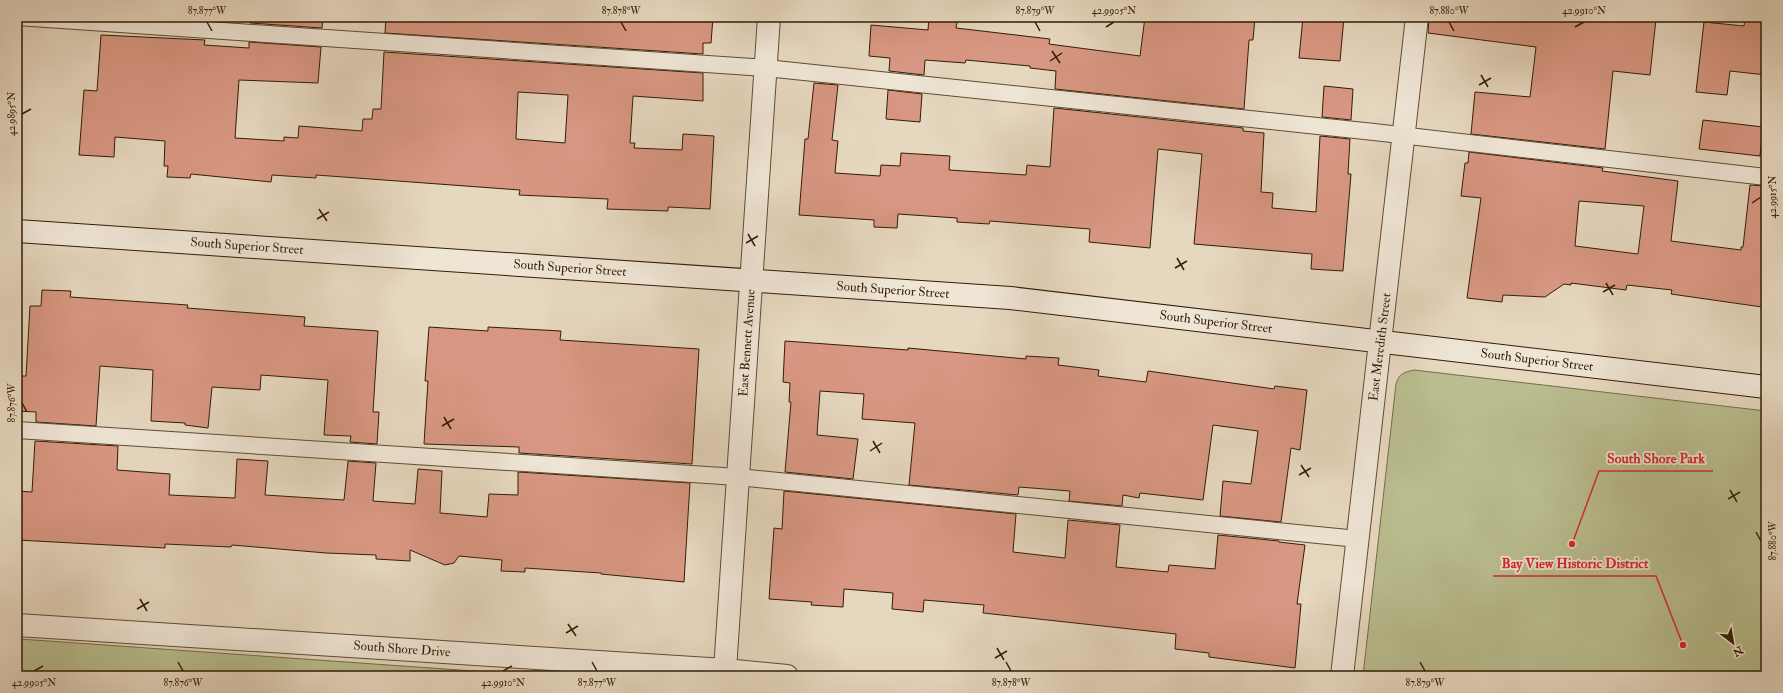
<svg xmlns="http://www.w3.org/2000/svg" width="1783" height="693" viewBox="0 0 1783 693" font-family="'IM FELL Double Pica',serif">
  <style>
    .green { fill: #b9bd8f; stroke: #766d4a }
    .building { fill: #d89782; stroke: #321d05; fill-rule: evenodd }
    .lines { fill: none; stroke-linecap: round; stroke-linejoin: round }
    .lane-casing { stroke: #5f4c34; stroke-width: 18 }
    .street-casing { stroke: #5f4c34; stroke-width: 24 }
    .secondary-casing { stroke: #321d05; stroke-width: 24 }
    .path { stroke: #321d05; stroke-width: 2.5; stroke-dasharray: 1 2; stroke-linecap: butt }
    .lane { stroke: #efe5d5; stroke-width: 16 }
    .street { stroke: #efe5d5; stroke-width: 22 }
    .secondary { stroke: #efe5d5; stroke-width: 22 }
    .ticks { fill: none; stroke: #321d05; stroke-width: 1.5 }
    .labels { text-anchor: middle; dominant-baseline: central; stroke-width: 3.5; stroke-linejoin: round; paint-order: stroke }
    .street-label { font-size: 13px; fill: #321d05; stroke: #efe5d5 }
    .leader { fill: none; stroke: #d62828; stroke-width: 1.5 }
    .callout-dot { fill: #d62828; stroke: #efe5d5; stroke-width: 1.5 }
    .callout-label { font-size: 14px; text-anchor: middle; font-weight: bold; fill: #d62828; stroke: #efe5d5; stroke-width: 3.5; stroke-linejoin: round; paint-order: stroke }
    .neatline { fill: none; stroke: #321d05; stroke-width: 1.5 }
    .ticks-label { font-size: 10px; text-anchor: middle; fill: #321d05 }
  </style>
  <rect width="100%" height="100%" fill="#e6d7bf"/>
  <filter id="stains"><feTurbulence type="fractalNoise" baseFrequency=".005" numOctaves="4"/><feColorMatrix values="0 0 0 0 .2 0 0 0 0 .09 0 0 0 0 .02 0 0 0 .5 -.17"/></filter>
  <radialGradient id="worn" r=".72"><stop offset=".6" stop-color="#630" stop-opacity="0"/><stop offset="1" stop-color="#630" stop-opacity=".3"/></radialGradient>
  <path class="green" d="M1414,370L1766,411V676H1363L1396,384C1399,374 1404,372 1414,370Z
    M17,638L20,639L544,676H17Z"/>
  <path class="building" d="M250,17H323L322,28L250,23Z
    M386,17H713L711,43H703V54L385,33Z
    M929,17H958L956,28L1050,39L1049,44L1140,56L1145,17H1255L1253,40H1249L1244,109L1055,89L1056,71L1030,68V66L966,60L965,63L925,60L924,75L889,71L890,58L869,56L871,25L928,30Z
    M1303,17H1344L1340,61L1299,58Z
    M1429,17H1638L1656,19L1650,75L1613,71L1605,149L1471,134L1475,92L1530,97L1536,47L1428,33Z
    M1745,17H1766V75L1730,71L1727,95L1696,92L1704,22L1744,26Z
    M101,35L205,40L204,45L249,48V42L321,47L318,83L239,80L235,138L284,141V137L298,138L299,126L362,131L363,119H372L373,109H381L384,52L703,73V101L633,96L630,143H635L634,148L682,150L683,134L714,136L710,209L668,207V211L607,209L608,199L519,195L520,190L316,175V178L272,175L271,182L191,174L190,178L167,177L168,166H164L165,141L115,137L114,157L79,155L84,90L97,91ZM518,92L568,95L565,143L516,139Z
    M814,83L838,85L832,140L838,141L835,173L880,176L881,165L900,166L901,153L950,156L949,170L1026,175L1027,165L1050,167L1054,108L1243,128V131L1264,133L1261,192L1273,193L1272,208L1316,212L1320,136L1350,139L1348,174H1351L1343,271L1311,269L1312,254L1194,244L1202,154L1158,149L1150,248L1089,242L1090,229L990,221L989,224L957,222V218L898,214L897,228L874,227V220L799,215L805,139H808Z
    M1324,86L1353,89L1351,120L1322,117Z
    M888,90L922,94L920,122L886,119Z
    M1703,120L1763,127L1760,156L1699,149Z
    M1469,152L1603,168L1602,171L1678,181L1671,241L1741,250V247H1743L1750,185L1766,186V276L1762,307L1671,294L1672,290L1627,285L1626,290L1571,283V285L1564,284L1545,297L1503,295L1502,302L1467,298L1481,198L1461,196L1465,163H1468ZM1579,201L1644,206L1638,254L1575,246Z
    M42,290L71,291L70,297L188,305L187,308L305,317L304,326L378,331L373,412H379L377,444L350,442L351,436L324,435L328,380L261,375L260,390L212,387L208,428L185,425V423L151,421L153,370L100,366L96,426L36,422V412L17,411V376H26L30,306H41Z
    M429,327L488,331V327L561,331L560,340L699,349L692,464L519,453V447L424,444L428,381H425Z
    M785,341L908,350V348L1026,359V356L1059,358L1058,365L1099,370L1098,376L1146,382L1148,371L1274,389L1275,386L1307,390L1300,450L1291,448L1281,522L1220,516L1223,481L1251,484L1258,431L1213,425L1203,500L1140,493L1139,498L1123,495L1122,506L1069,501L1070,491L1019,487L1018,495L909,485L915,423L862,419L864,394L820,391L817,435L858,439L853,479L785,472L791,402H789L790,383L783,382Z
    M35,441L118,446L117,470L170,474L169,495L235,498L237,459L268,461L265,495L344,500L348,461L376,463L373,501L415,504L418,469L442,471L440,513L487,517L489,494L518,495V472L690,483L684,582L601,574V573L525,568V572L501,571L502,560L459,556L454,563L445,565L410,550V561L376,559V555L326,553L232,545L231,547L165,544V548L17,540V491L32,492Z
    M784,491L1016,514L1013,552L1065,558L1068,520L1120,525L1116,567L1168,572L1169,565L1215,569L1218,535L1279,541V542L1305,545L1297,604H1301L1295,668L1209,657V653L1175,649L1176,634L983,613L984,605L924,600L923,612L892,609L893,593L844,589L843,607L811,605L812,602L769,599L774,528L782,529Z"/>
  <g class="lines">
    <defs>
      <path id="lane" d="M17,17L766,68L1374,132L1766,177
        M17,430L738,477L1358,539"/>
      <path id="street" d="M17,625L725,670L787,676
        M725,670L769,17
        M1342,676L1417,17"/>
      <path id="secondary" d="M17,231L1010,298L1766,387"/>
    </defs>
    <use href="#lane" class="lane-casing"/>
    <use href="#street" class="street-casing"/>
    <use href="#secondary" class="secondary-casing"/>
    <path class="path" d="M360,675L370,676"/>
    <use href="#lane" class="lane"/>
    <use href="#street" class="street"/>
    <use href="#secondary" class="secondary"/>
  </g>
  <path class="ticks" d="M207,22L212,31M621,22L626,31M1035,22L1040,31M1449,22L1454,31M1106,27L1114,22M1575,27L1584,22M1052,51L1060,63M1050,61L1062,53M1481,75L1488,87M1479,85L1491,78M22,114L31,109M1752,203L1761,197M319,209L327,221M317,219L329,212M748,234L755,246M746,243L758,236M1177,258L1184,270M1175,268L1187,261M1606,283L1613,295M1603,292L1615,285M22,403L27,412M444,417L451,429M442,426L454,419M873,441L880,453M870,451L882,443M1301,465L1309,477M1299,475L1311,468M1730,490L1737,502M1728,499L1740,492M1756,532L1761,541M140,599L147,611M137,609L149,602M568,624L576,636M566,633L578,626M997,648L1004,660M995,658L1007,651M178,662L183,671M592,662L597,671M1006,662L1011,671M1420,662L1425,671M34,671L43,666M503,671L512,666"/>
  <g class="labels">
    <g class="street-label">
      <text transform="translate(247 246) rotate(4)">South Superior Street</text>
      <text transform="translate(570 268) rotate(4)">South Superior Street</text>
      <text transform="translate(893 290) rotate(4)">South Superior Street</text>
      <text transform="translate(1216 322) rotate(7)">South Superior Street</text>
      <text transform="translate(747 343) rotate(-86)">East Bennett Avenue</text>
      <text transform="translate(1380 347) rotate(-83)">East Meredith Street</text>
      <text transform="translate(1537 360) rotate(7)">South Superior Street</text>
      <text transform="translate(402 649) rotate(4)">South Shore Drive</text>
    </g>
  </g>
  <path class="leader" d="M1572 544L1599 471H1713M1683 645L1656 576H1493"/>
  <g class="callout-dot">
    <circle cx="1572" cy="544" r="4"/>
    <circle cx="1683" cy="645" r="4"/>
  </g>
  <g class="callout-label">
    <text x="1656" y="463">South Shore Park</text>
    <text x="1575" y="568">Bay View Historic District</text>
  </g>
  <rect width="1783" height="693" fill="none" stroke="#e6d7bf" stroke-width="44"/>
  <g transform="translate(1733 643) rotate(149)" stroke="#efe5d5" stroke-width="3" paint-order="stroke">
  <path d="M0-3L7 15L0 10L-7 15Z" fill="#321d05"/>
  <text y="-6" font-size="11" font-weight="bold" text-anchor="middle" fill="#321d05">N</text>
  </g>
  <rect x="22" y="22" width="1739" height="649" class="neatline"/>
  <g class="ticks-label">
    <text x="207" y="14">87.877°W</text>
    <text x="621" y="14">87.878°W</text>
    <text x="1035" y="14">87.879°W</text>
    <text x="1114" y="14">42.9905°N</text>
    <text x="1449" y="14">87.880°W</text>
    <text x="1584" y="14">42.9910°N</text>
    <text transform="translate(11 114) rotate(-90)" y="4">42.9895°N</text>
    <text transform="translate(1772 197) rotate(-90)" y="4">42.9915°N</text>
    <text transform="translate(11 403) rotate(-90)" y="4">87.876°W</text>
    <text transform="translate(1772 541) rotate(-90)" y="4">87.880°W</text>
    <text x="34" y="686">42.9905°N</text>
    <text x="183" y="686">87.876°W</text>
    <text x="503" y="686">42.9910°N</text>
    <text x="597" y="686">87.877°W</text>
    <text x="1011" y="686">87.878°W</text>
    <text x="1425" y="686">87.879°W</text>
  </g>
  <rect width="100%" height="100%" filter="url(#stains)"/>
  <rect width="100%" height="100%" fill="url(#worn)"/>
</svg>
